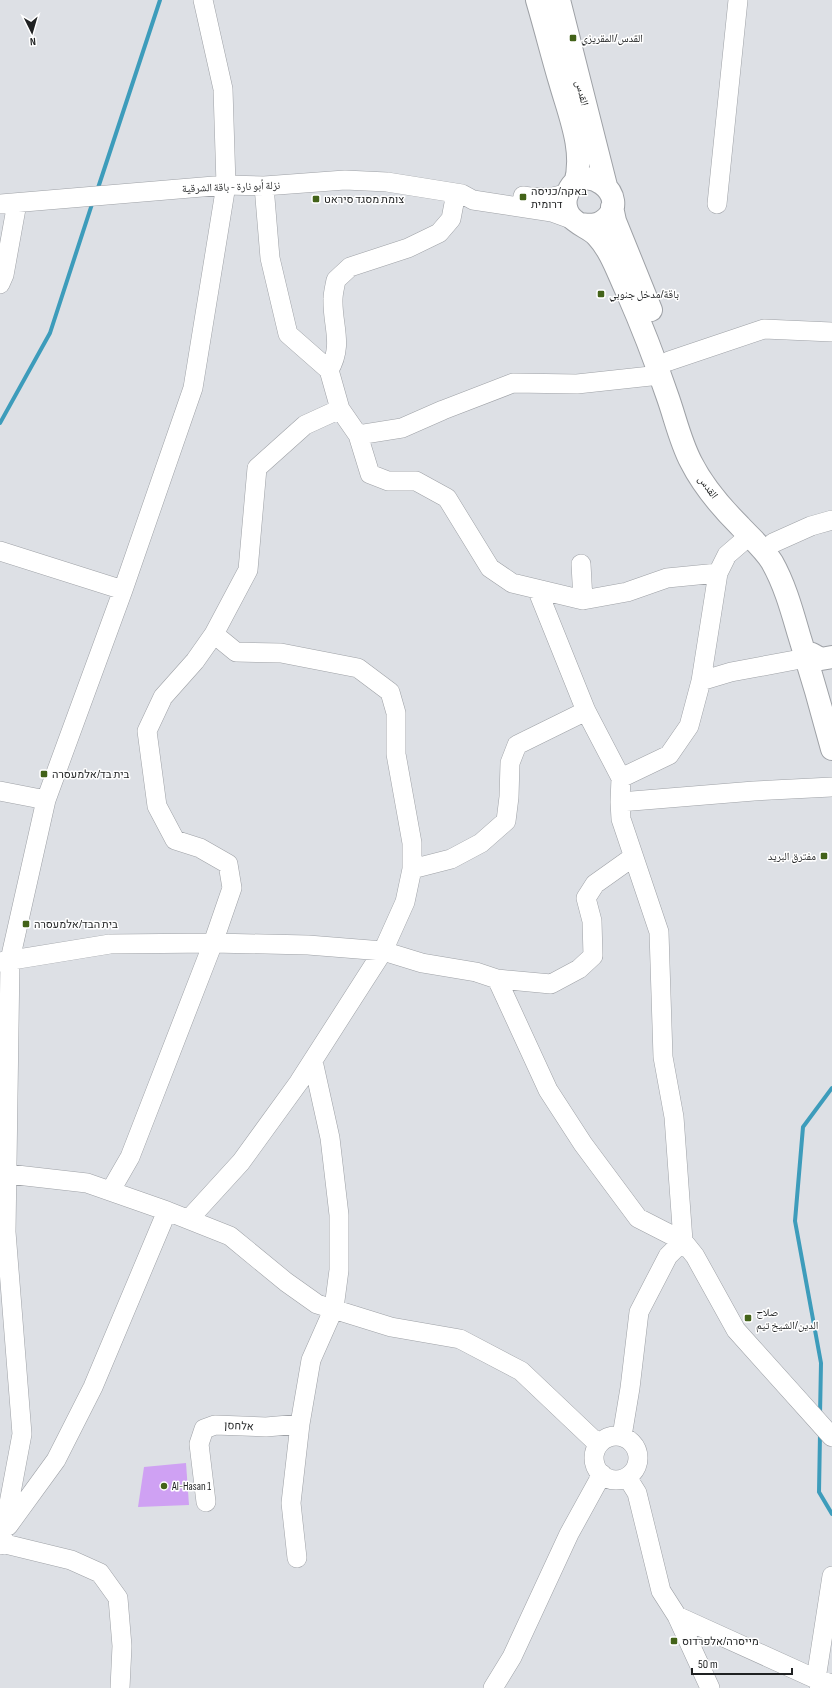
<svg xmlns="http://www.w3.org/2000/svg" width="832" height="1688" viewBox="0 0 832 1688" font-family="'Sofia Sans Condensed','Noto Naskh Arabic',Heebo,sans-serif">
  <style>
    .lines { fill: none; stroke-linecap: round; stroke-linejoin: round }
    .stream { stroke: #3d9cbb; stroke-width: 4 }
    .building { fill: #cfa1f3 }
    .minor-casing { stroke: #9ea1a6; stroke-width: 20 }
    .major-casing { stroke: #9ea1a6; stroke-width: 24 }
    .minor { stroke: #fff; stroke-width: 19 }
    .major { stroke: #fff; stroke-width: 22 }
    .poi-dot { fill: #436319; stroke: #fff; stroke-width: 1.5 }
    .labels { text-anchor: middle; dominant-baseline: central; stroke-width: 3; stroke-linejoin: round; paint-order: stroke }
    .poi-label { font-size: 11px; fill: #1f2122; stroke: #fff; text-anchor: start }
    .street-label { font-size: 11px; fill: #1f2122; stroke: #fff }
  </style>
  <rect width="100%" height="100%" fill="#dde0e5"/>
  <g class="lines">
    <path class="stream" d="M97,191L160,0
      M0,423L50,333L93,201
      M820,1415L821,1363L795,1221L803,1127L832,1088
      M820,1434L819,1492L832,1514"/>
  </g>
  <path class="building" d="M186,1463L189,1505L138,1507L144,1467Z"/>
  <g class="lines">
    <defs>
      <path id="minor" d="M264,186L270,258L288,334L329,370L340,409L358,435L370,474L388,481H416L447,498L490,568L512,583L537,589L586,711L621,778L620,802L621,819L659,932L663,1057L674,1117L683,1241L695,1256L736,1330L832,1437
        M523,196C539,198 552,200 568,192
        M0,204L226,185L264,186L345,180L387,182L462,194L473,200L552,212L574,220
        M717,204L738,0
        M0,284L4,275L17,203
        M669,361L764,329L832,332
        M329,370C344,345 332,325 333,299C333,293 335,286 336,280L350,267L408,248L439,233L451,219L456,193
        M358,435L402,428L443,410L513,383L577,384L660,375
        M773,543L811,526L832,520
        M0,551L123,590
        M537,589L583,600L581,564
        M583,600L627,592L667,578L718,573
        M701,681L731,672L806,658
        M621,778L669,755L689,726L701,681L718,573L727,555L749,536
        M0,791L46,800
        M620,802L754,791L832,787
        M412,869L451,859L481,843L506,821L509,797L510,763L517,745L586,711
        M0,962L110,944L213,943L308,945L383,951L422,963L476,972L497,979L548,1090L583,1144L638,1218L683,1241L668,1256L639,1312L630,1388L622,1436
        M497,979L551,984L579,969L593,956L592,921L586,898L595,884L633,857
        M8,1174L87,1183L167,1211L230,1236L286,1282L317,1304L391,1327L460,1339L521,1371L598,1444
        M111,1190L130,1157L213,943L232,888L228,864L200,848L175,840L157,806L147,731L163,697L195,661L214,634L248,570L257,468L305,425L340,409
        M189,1219L241,1162L299,1082L383,951L405,902L412,869V843L396,754V713L390,692L358,668L281,653L236,652L214,634
        M594 1458a22 22 0 1 1 44 0a22 22 0 1 1-44 0Z
        M627,1477L637,1493L661,1591L677,1616L710,1688
        M206,1502L199,1444L204,1429L215,1425L266,1427L300,1424
        M8,1526L56,1460L93,1387L167,1211
        M1,1543L71,1560L100,1573L118,1598L122,1646L120,1688
        M0,1545L4,1530L22,1434L6,1232L10,960L46,800L123,590L193,388L226,185L223,89L203,0
        M297,1558L291,1503L300,1424L311,1360L334,1308L339,1270V1215L330,1138L313,1061
        M677,1616L816,1679L832,1684
        M493,1688L512,1657L569,1534L602,1474
        M821,1688L816,1679L832,1576"/>
      <path id="major" d="M537,0C545,27 552,55 560,82C569,114 585,151 575,184
        M559,0L606,186
        M612,207L615,221L651,310
        M581,224C589,225 596,226 603,221C636,197 580,155 567,195C564,202 566,211 570,216C577,225 590,228 597,236C611,251 618,273 627,292C642,326 655,360 667,395C675,417 680,441 691,462C703,486 721,507 740,526C751,538 764,549 772,562C785,585 792,611 799,635C811,673 822,711 832,749
        M806,658L812,654L821,659L832,657"/>
    </defs>
    <use href="#minor" class="minor-casing"/>
    <use href="#major" class="major-casing"/>
    <use href="#minor" class="minor"/>
    <use href="#major" class="major"/>
  </g>
  <g class="poi-dot">
    <rect x="569" y="34" width="8" height="8" rx="2"/>
    <rect x="519" y="193" width="8" height="8" rx="2"/>
    <rect x="312" y="195" width="8" height="8" rx="2"/>
    <rect x="597" y="290" width="8" height="8" rx="2"/>
    <rect x="40" y="770" width="8" height="8" rx="2"/>
    <rect x="820" y="852" width="8" height="8" rx="2"/>
    <rect x="22" y="920" width="8" height="8" rx="2"/>
    <rect x="744" y="1314" width="8" height="8" rx="2"/>
    <circle cx="164" cy="1486" r="4"/>
    <rect x="670" y="1637" width="8" height="8" rx="2"/>
  </g>
  <g class="labels">
    <g class="poi-label">
      <text x="581" y="38">القدس/المقريزي</text>
      <text x="531" y="191">באקה/כניסה<tspan x="531" dy="13">דרומית</tspan></text>
      <text x="324" y="199">צומת מסגד סיראט</text>
      <text x="609" y="294">باقة/مدخل جنوبي</text>
      <text x="52" y="774">בית בד/אלמעסרה</text>
      <text x="816" y="856" text-anchor="end">مفترق البريد</text>
      <text x="34" y="924">בית הבד/אלמעסרה</text>
      <text x="756" y="1312">صلاح<tspan x="756" dy="13">الدين/الشيخ تيم</tspan></text>
      <text x="172" y="1486">Al-Hasan 1</text>
      <text x="682" y="1641">מייסרה/אלפרדוס</text>
    </g>
    <g class="street-label">
      <text transform="translate(582 93) rotate(76)">القدس</text>
      <text transform="translate(231 187) rotate(-2)">نزلة أبو نارة - باقة الشرقية</text>
      <text transform="translate(708 487) rotate(54)">القدس</text>
      <text transform="translate(239 1426) rotate(3)">אלחסן</text>
    </g>
  </g>
  <g transform="translate(32 32) rotate(175)" stroke="#ffffff" stroke-width="3" paint-order="stroke">
  <path d="M0-3L7 15L0 10L-7 15Z" fill="#1f2122"/>
  <text y="-6" font-size="11" font-weight="bold" text-anchor="middle" fill="#1f2122">N</text>
  </g>
  <path d="M692 1668v6h100v-6" fill="none" stroke="#1f2122" stroke-width="2"/>
  <text x="698" y="1668" font-size="12" fill="#1f2122" stroke="#ffffff" stroke-width="3" paint-order="stroke">50 m</text>
</svg>
